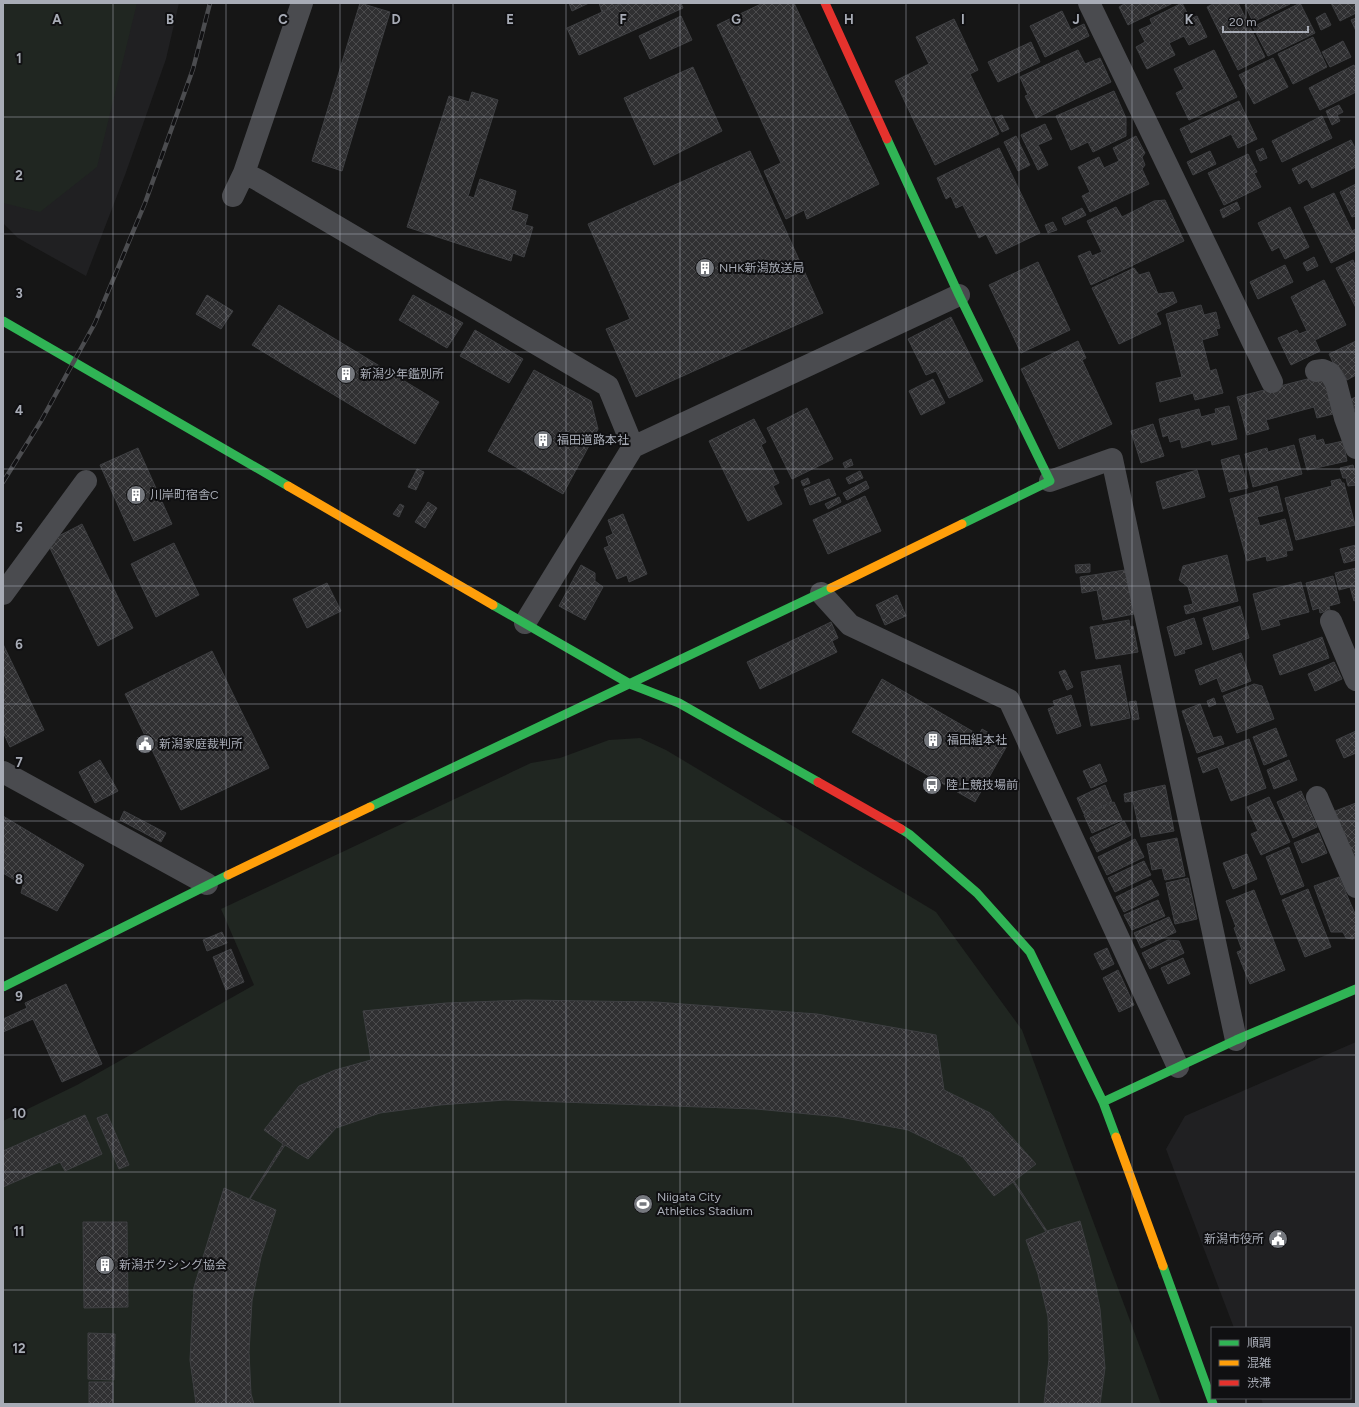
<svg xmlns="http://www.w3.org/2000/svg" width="1359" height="1407" viewBox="0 0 1359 1407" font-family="Figtree,'Noto Sans JP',sans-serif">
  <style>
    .built { fill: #202022 }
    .park { fill: #202621 }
    .building { fill: url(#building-cross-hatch); stroke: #3e3f42 }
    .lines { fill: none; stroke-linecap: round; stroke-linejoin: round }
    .street { stroke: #4a4b4f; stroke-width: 22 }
    .fast { stroke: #30b455; stroke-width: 9 }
    .slow { stroke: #ff9f0a; stroke-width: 9 }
    .jam { stroke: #e5322d; stroke-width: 9 }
    .rail-casing { stroke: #4b4c4f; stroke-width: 4.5 }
    .rail { stroke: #101012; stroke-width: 3; stroke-dasharray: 9; stroke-linecap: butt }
    .grid { fill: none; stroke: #a8acb6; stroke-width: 1; stroke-opacity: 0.55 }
    .labels { text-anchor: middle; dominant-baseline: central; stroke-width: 4; stroke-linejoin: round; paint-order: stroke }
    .poi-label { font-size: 12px; fill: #a8acb6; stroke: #101012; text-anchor: start }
    .grid-label { font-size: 13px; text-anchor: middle; font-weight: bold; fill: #a8acb6; stroke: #101012; stroke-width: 4; stroke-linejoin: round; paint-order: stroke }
  </style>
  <defs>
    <pattern id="building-cross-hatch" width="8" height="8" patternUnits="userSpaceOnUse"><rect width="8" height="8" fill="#303032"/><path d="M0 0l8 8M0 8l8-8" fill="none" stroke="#4b4b4d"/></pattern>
  </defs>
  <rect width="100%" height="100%" fill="#161616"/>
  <path class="built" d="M3,3H179L166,59L125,175L86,276L18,238L3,223Z
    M1356,1042V1404H1263L1261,1398H1350V1328H1234L1166,1149L1185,1116Z"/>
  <path class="park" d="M3,3H137L97,167L40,212L3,203Z
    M640,738L666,750L936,912L1022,1030L1161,1404H3V1121L77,1085L254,985L221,909L531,763L560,758L609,740Z"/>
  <path class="building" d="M360,3L390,12L342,171L312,161Z
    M569,3H589L572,11Z
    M599,3H622L602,12Z
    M622,3H681L683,8L579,55L567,28Z
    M763,3H794L879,184L807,219L804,210L786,219L764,171L781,163L717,25Z
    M1126,3H1173L1128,25L1119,7Z
    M1182,3L1190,19L1197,16L1207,37L1189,45L1184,36L1169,43L1175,55L1147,69L1136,47L1145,42L1139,30L1152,24L1150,19Z
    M1215,3H1238L1265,57L1238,70L1207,7Z
    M1248,3H1290V4L1253,22L1245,5Z
    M1300,3L1315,33L1268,56L1253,27Z
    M1331,3H1356V13L1340,21Z
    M1062,11L1071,30L1084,24L1089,36L1045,57L1030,26Z
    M1325,13L1331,25L1321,30L1316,18Z
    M681,16L692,40L650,59L639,36Z
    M1356,18V31L1351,20Z
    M954,19L978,70L970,74L999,134L935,165L895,81L929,64L916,37Z
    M1313,37L1327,67L1293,84L1278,54Z
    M1343,41L1351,57L1330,67L1322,52Z
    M1031,42L1040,62L998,82L988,62Z
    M1078,50L1085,64L1100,58L1111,82L1036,118L1025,96L1028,95L1020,77Z
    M1214,50L1237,97L1189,120L1176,93L1184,89L1174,69Z
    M1273,58L1288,87L1254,104L1239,75Z
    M1354,65L1356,69V92L1320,110L1309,88Z
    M693,67L722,131L654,165L624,98Z
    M1114,91L1126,118V136L1093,152L1088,142L1071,150L1056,116Z
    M472,92L498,100L468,196L474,198L480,179L516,191L511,210L528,215L525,225L533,227L524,257L513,253L511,261L407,227L449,96L469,102Z
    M1239,101L1257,139L1238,148L1231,134L1191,153L1180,129Z
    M1339,105L1343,112L1337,115L1340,121L1332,125L1326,111Z
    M1002,115L1009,129L1002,132L995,118Z
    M1322,116L1332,138L1282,162L1272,141Z
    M1045,124L1052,139L1038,145L1048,165L1038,170L1021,135Z
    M1016,136L1030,165L1018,171L1004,142Z
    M1136,136L1145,153L1142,157L1145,165L1142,169L1149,184L1090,212L1082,196L1090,192L1078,167L1099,157L1104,168L1119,161L1113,148Z
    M1351,140L1356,150V167L1312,188L1307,179L1299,184L1292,169Z
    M999,148L1040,233L996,254L986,234L979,238L963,205L956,208L951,196L946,199L937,178Z
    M1263,148L1267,158L1260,161L1256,151Z
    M750,151L823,313L636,397L606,329L630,319L588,224Z
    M1210,151L1216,164L1193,175L1187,162Z
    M1248,154L1257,172L1254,173L1261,187L1224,205L1208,173Z
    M1356,184V216L1352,217L1340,192Z
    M1334,193L1352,231L1356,229V250L1331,263L1304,207Z
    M1165,200L1184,241L1091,285L1078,256L1090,251L1092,256L1102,252L1087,221L1116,207L1122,217L1154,201Z
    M1237,202L1240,209L1223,218L1220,210Z
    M1290,207L1309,247L1285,259L1279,247L1272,251L1258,223Z
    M1082,208L1086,215L1065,225L1062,218Z
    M1053,222L1057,230L1048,233L1045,225Z
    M1314,257L1318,266L1307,271L1303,263Z
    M1353,260L1356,267V308L1336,268Z
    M1038,262L1070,330L1021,353L989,285Z
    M1285,265L1293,282L1258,299L1250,282Z
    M1134,268L1139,275L1149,272L1158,294L1173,292L1177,302L1156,313L1161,324L1119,344L1092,288Z
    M1324,280L1346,325L1315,340L1320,351L1291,365L1278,338L1297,330L1299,334L1307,331L1291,297Z
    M207,295L233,311L221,329L196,314Z
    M413,295L463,323L447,348L399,320Z
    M279,305L439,402L415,444L252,345Z
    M1201,305L1204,315L1216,312L1220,328L1216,329L1218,335L1202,340L1210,371L1216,369L1223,393L1195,400L1193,393L1160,402L1156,383L1182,377L1166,314Z
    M951,317L983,381L949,398L936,371L926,375L908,339Z
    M475,330L523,359L509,383L460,356Z
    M1078,341L1086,358L1082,360L1112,424L1059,449L1021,369Z
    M1356,341V375L1347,380L1342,371L1338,373L1329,354Z
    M534,370L591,401L598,429L563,494L488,451Z
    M1323,375L1333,414L1317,418L1314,407L1266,420L1269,429L1247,435L1237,397Z
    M933,379L945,403L921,415L909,391Z
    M1356,397V414L1351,399Z
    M1229,406L1237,439L1212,445L1211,440L1182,448L1180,439L1170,442L1168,435L1163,437L1159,419L1199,409L1201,417L1216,413L1215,409Z
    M807,408L833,459L792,479L767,428Z
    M754,419L766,442L761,445L779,483L773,486L782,504L748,521L709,441Z
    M1153,424L1164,456L1141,463L1131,431Z
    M1315,435L1316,441L1323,439L1325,445L1343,441L1347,461L1307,470L1299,439Z
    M1294,445L1302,474L1253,487L1245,454L1267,448L1268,452Z
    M138,448L172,524L134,541L100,465Z
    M1239,455L1248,488L1229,492L1221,460Z
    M851,459L853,465L845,468L843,463Z
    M1353,465L1356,477V485L1348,486L1346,478H1343L1340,468Z
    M417,469L424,472L416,490L408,487Z
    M1197,470L1205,497L1163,509L1156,482Z
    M860,471L863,478L849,484L846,478Z
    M808,478L810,483L803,486L801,481Z
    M829,479L836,495L810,505L804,489Z
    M1340,479L1342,483H1344L1355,525L1296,540L1285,498L1332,486L1331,481Z
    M866,481L869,488L847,500L843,493Z
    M1277,486L1283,511L1257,517L1260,526L1285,519L1293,550L1286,551L1287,556L1267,561L1266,556L1247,561L1230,499Z
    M865,496L881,531L828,554L813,520Z
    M839,497L841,502L828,509L825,504Z
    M428,502L437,508L425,528L415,522Z
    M400,504L404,506L399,517L393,514Z
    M623,514L647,574L629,582L627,575L617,579L604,548L609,546L606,537L613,534L608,520Z
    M82,524L133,628L98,646L47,542Z
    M174,543L199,595L156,617L131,564Z
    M1356,545V560L1344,563L1340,549Z
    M1227,555L1238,601L1186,614L1184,606L1193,604L1188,587L1179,580L1183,566Z
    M1090,564V572L1076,573L1075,565Z
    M581,565L595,573V581L603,587L585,620L559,606Z
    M1356,568V600L1354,601L1350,587L1339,590L1335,573Z
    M1125,570L1134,614L1103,620L1097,590L1082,593L1080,577Z
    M1333,576L1340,603L1329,606L1330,610L1320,613L1319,608L1313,610L1306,583Z
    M1301,582L1309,612L1278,620L1280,625L1262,630L1253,594Z
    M327,583L341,611L307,628L293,599Z
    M897,595L906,616L885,625L876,605Z
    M1240,606L1249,638L1213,650L1203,618Z
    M1194,618L1202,644L1184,650L1185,653L1175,656L1167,627Z
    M1129,620L1130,627L1133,626L1138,652L1096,659L1090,627Z
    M831,622L838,638L832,641L837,652L760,689L747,662Z
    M1322,637L1329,658L1280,675L1273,655Z
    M3,644L44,730L10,747L3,732Z
    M212,651L269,768L181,810L125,694Z
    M1241,653L1251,681L1222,692L1217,678L1200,685L1195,670Z
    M1334,662L1342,679L1315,691L1308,674Z
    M1120,665L1130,718L1091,726L1081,672Z
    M1065,670L1073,687L1067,690L1059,672Z
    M882,679L979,735L982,729L1008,744L975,802L852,732Z
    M1254,684L1262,686L1274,719L1237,733L1223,696Z
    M1071,695L1081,726L1057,734L1048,709L1055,706L1053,701Z
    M1214,698L1216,704L1209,707L1207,701Z
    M1136,701L1139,719L1133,720L1129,702Z
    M1200,704L1213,738L1221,736L1224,744L1197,753L1182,711Z
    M1276,728L1287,756L1264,765L1253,737Z
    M1356,731V753L1344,758L1336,740Z
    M1249,739L1266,788L1231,801L1218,767L1203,773L1198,758Z
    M100,760L118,791L95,803L79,772Z
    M1289,760L1297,780L1274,789L1267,770Z
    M1100,764L1107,781L1091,788L1083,771Z
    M1105,785L1112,802L1084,814L1077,798Z
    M1165,785L1174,831L1141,837L1133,801L1125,802L1124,794Z
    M1301,791L1317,827L1293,838L1277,802Z
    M1269,797L1290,842L1261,855L1251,834L1258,831L1247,807Z
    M1114,802L1122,820L1092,833L1084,815Z
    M1356,803V862L1335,811Z
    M124,811L166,833L161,842L120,820Z
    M3,816L84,865L57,911L21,893L23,885L3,873Z
    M1124,821L1131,835L1097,852L1090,838Z
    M1319,833L1327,853L1302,863L1294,843Z
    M1177,838L1185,876L1165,880L1162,868L1152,870L1147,844Z
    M1135,839L1144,857L1107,875L1098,857Z
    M1289,847L1304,886L1281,895L1266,857Z
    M1247,854L1257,879L1233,889L1223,863Z
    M1144,861L1151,875L1115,892L1108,878Z
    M1339,877L1356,916V926L1354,927L1356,933L1353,939L1346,938L1343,932H1331L1314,886Z
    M1188,878L1197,919L1175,924L1166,883Z
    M1151,880L1159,895L1124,912L1116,897Z
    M1308,889L1331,947L1305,957L1282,900Z
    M1254,890L1285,970L1250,984L1237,952L1242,950L1234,928L1236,927L1226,901Z
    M1158,900L1165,916L1132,930L1124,915Z
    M1169,917L1176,932L1141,948L1134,933Z
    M222,932L227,943L207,951L203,940Z
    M1168,940L1179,941L1184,953L1150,969L1142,953Z
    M1107,948L1114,964L1102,970L1094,954Z
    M231,949L244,982L226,990L213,957Z
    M1183,958L1190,974L1168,984L1161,968Z
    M1118,970L1134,1005L1119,1012L1103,978Z
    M66,984L102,1064L62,1082L33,1019L3,1032V1019L27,1008L25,1003Z
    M525,1000L656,1002L817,1014L936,1035L944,1090L990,1113L1036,1164L1014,1181L1047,1231L1080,1221L1090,1258L1100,1309L1105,1368L1100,1404H1044L1049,1359L1048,1317L1038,1274L1026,1240L1046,1232L1013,1182L994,1196L963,1157L908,1130L840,1117L756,1109L505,1100L440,1105L380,1113L336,1128L308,1159L285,1145L250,1199L276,1210L261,1257L252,1301L249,1352L251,1394L254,1404H196L190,1360L194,1287L224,1188L249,1199L283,1144L264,1130L299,1086L335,1070L371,1060L363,1011L446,1003Z
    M107,1114L129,1165L119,1169L97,1118Z
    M85,1115L102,1154L65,1171L60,1162L3,1187V1151Z
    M83,1222H127L128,1307L84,1308Z
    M88,1333L115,1334L114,1380L88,1379Z
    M89,1382H113V1404H89Z"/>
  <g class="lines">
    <path class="street" d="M1089,3L1272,382
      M244,173L258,180L608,386L633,447L525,623
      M233,196L244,173L302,3
      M1316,371L1323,370L1330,373L1336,383L1345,418L1356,448
      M633,447L959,295
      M1050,481L1112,459L1236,1040
      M821,593L850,625L1009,700L1178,1067
      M3,594L86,481
      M1331,621L1356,680
      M3,772L207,884
      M1317,797L1356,887"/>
    <path class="fast" d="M887,139L959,295L1050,481L962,524
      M3,321L288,486
      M493,605L630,684L679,703L818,782
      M370,807L831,588
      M901,829L909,834L977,893L1030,952L1103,1102L1116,1137
      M3,987L228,875
      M1103,1102L1236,1040L1356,989
      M1163,1266L1213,1404"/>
    <path class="slow" d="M288,486L493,605
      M831,588L962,524
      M228,875L370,807
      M1116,1137L1163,1266"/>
    <path class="jam" d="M825,3L887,139
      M818,782L901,829"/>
    <defs>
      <path id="rail" d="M3,482L41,421L95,323L145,203L193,69L210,3"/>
    </defs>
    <use href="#rail" class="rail-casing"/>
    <use href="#rail" class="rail"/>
  </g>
  <path class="grid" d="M113,3V1404M226,3V1404M340,3V1404M453,3V1404M566,3V1404M680,3V1404M793,3V1404M906,3V1404M1019,3V1404M1132,3V1404M1246,3V1328M3,117H1356M3,234H1356M3,352H1356M3,469H1356M3,586H1356M3,704H1356M3,821H1356M3,938H1356M3,1055H1356M3,1172H1356M3,1290H1356M1246,1398V1404"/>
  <defs>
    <symbol id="building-disc" viewBox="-11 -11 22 22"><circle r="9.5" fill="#75787e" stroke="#101012"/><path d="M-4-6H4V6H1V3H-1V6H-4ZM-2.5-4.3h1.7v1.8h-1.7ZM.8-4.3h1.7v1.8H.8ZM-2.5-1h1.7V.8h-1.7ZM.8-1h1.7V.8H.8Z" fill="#fff"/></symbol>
    <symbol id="civic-disc" viewBox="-11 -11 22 22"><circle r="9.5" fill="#75787e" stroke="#101012"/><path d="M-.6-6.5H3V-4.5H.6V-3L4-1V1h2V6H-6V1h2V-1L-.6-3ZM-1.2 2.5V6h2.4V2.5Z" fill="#fff"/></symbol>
    <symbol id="bus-disc" viewBox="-11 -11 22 22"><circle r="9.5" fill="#75787e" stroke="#101012"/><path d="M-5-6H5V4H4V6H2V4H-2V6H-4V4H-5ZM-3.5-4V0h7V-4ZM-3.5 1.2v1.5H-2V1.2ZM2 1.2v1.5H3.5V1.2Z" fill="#fff"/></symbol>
    <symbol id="stadium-disc" viewBox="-11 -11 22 22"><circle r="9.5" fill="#75787e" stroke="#101012"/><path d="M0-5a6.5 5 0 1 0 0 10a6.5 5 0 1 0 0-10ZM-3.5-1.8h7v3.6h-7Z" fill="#fff"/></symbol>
  </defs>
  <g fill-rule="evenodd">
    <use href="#building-disc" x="694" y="257" width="22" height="22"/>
    <use href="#building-disc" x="335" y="363" width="22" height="22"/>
    <use href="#building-disc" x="532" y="429" width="22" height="22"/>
    <use href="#building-disc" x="125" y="484" width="22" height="22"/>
    <use href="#building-disc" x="922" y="729" width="22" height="22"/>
    <use href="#civic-disc" x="134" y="733" width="22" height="22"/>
    <use href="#bus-disc" x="921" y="774" width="22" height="22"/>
    <use href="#stadium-disc" x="632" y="1193" width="22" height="22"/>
    <use href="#civic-disc" x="1267" y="1228" width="22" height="22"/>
    <use href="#building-disc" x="94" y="1254" width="22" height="22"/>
  </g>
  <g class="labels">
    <g class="poi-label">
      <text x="719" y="268">NHK新潟放送局</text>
      <text x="360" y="374">新潟少年鑑別所</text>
      <text x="557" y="440">福田道路本社</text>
      <text x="150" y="495">川岸町宿舎C</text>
      <text x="947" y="740">福田組本社</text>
      <text x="159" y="744">新潟家庭裁判所</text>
      <text x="946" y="785">陸上競技場前</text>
      <text x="657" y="1197">Niigata City<tspan x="657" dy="14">Athletics Stadium</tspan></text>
      <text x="1264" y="1239" text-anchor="end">新潟市役所</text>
      <text x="119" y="1265">新潟ボクシング協会</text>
    </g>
  </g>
  <g class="grid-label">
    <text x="57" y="24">A</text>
    <text x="170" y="24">B</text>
    <text x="283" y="24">C</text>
    <text x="396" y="24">D</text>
    <text x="510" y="24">E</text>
    <text x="623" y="24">F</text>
    <text x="736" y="24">G</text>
    <text x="849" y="24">H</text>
    <text x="963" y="24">I</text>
    <text x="1076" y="24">J</text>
    <text x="1189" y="24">K</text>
    <text x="19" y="63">1</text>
    <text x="19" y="180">2</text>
    <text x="19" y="298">3</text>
    <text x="19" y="415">4</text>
    <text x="19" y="532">5</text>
    <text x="19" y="649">6</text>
    <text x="19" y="767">7</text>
    <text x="19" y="884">8</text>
    <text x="19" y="1001">9</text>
    <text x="19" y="1118">10</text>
    <text x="19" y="1236">11</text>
    <text x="19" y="1353">12</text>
  </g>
  <rect width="1359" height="1407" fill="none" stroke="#a8acb6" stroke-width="8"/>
  <rect x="1211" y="1327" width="140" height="72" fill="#101012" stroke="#4d4e54"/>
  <rect x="1219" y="1340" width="20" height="6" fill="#30b455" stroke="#4d4e54"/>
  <text x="1247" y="1347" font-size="12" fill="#a8acb6">順調</text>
  <rect x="1219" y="1360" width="20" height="6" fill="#ff9f0a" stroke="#4d4e54"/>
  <text x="1247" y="1367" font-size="12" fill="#a8acb6">混雑</text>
  <rect x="1219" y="1380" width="20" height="6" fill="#e5322d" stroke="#4d4e54"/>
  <text x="1247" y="1387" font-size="12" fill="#a8acb6">渋滞</text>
  <path d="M1223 26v6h85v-6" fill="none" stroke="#a8acb6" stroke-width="2"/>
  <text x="1229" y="26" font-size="12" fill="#a8acb6" stroke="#101012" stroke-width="3" paint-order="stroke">20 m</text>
</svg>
